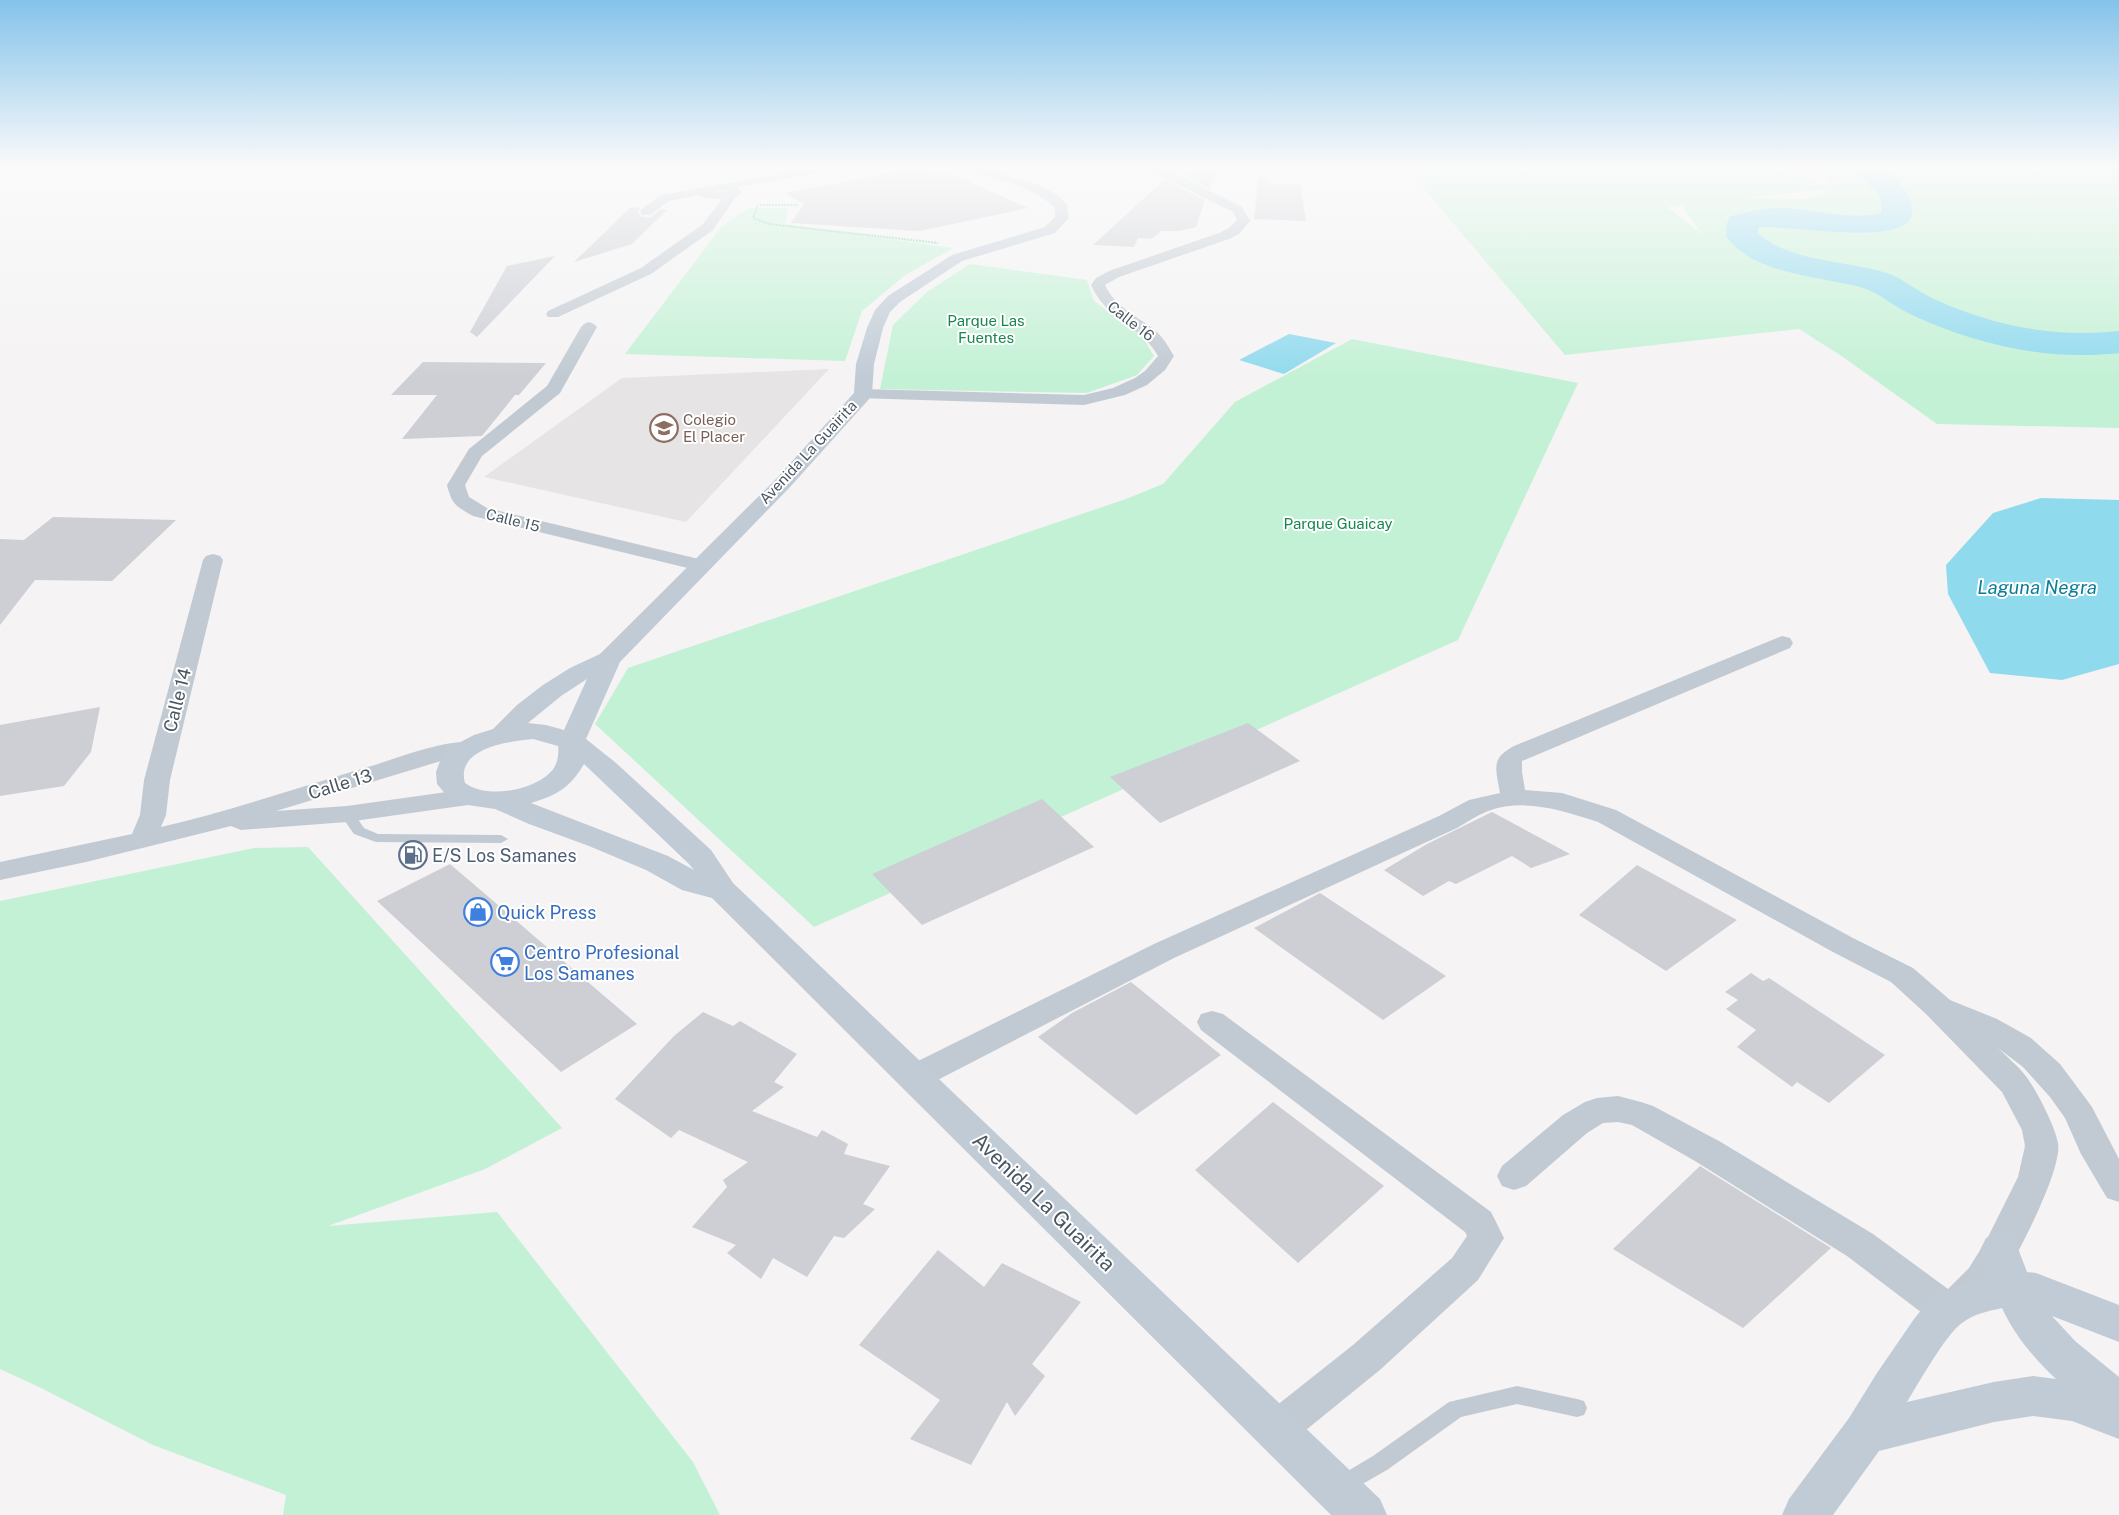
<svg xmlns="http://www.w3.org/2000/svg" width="2119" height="1515" viewBox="0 0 2119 1515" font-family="'Public Sans',sans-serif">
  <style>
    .education { fill: #e6e4e5 }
    .green { fill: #c3f1d5; fill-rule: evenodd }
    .water { fill: #90daee }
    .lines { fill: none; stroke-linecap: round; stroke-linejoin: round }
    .river { fill: #90daee; fill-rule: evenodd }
    .building { fill: #cdcfd5 }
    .path { stroke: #7ad0a6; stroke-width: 2; stroke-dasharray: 2 1; stroke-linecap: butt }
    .lane { fill: #c1cad2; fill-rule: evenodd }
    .street { fill: #c1cad2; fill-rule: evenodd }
    .secondary { fill: #c1cbd6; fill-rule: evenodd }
    .labels { text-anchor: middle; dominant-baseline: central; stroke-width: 4; stroke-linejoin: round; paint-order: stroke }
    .far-park-label { font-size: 15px; fill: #17864f; stroke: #fff }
    .far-street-label { font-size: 15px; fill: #4a5661; stroke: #fff }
    .far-education-label { font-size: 15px; fill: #785e54; stroke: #fff; text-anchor: start }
    .street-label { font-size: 18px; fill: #4a5661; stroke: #fff }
    .service-label { font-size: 18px; fill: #4e5e75; stroke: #fff; text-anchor: start }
    .shop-label { font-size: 18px; fill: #366cbe; stroke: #fff; text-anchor: start }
    .water-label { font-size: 19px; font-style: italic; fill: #0c7c9b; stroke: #fff }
    .near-street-label { font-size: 21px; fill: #4a5661; stroke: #fff }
  </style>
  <rect width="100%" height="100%" fill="#f5f3f3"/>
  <path class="education" d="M829,369L686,522L484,477L622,378Z"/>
  <path class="green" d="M1431,167H1777L1826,185L1827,180L1818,168L1815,167H2119V428L1937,424L1843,357L1799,329L1565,355L1414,177ZM1826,189L1825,193L1804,199L1747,198ZM1684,205L1683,208L1702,234L1667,207Z
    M749,208H788L785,224L953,248L904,276L862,311L845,361L625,354L722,226Z
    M970,264L1087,280L1094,301L1142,336L1154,356L1137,375L1087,393L880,389L893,325L927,292Z
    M1352,339L1578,383L1458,640L814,927L595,724L628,668L1126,499L1163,484L1235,402Z
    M308,847L562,1128L485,1169L328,1226L497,1212L693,1462L720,1515H283L286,1495L153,1445L39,1387L0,1369V901L254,848Z"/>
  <path class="water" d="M1289,334L1336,343L1284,374L1239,360Z
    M2041,498L2119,500V664L2062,680L1990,673L1948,594L1946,565L1993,513Z"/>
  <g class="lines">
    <path class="river" d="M1852,167H1882C1895,178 1915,194 1912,214C1906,249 1785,223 1758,228V233C1788,262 1849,261 1887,273C1904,279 1918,292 1934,299C1993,326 2054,338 2119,331V353C2047,361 1977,345 1912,315C1896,308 1882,295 1866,289C1856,285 1846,284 1836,282C1799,274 1749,269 1726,236L1727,223L1731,216C1748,212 1764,208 1781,208C1811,208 1853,222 1882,212L1879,195Z"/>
  </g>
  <path class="building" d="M1217,169L1210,189L1180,174Z
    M902,171L949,173L1028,208L920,231L791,223L804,204L785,193Z
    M1259,175L1274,184H1300L1306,221L1254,219Z
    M1164,180L1205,200L1196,227L1179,231H1162L1151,239L1138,238L1134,247L1093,245Z
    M631,207L640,208L638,213L642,217H651L661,209L667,210L632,244L574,262Z
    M555,256L477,337L470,332L507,266Z
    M423,362L546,363L519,395H515L482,436L402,439L437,395H391Z
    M53,517L176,520L112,581L35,580L0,625V539L24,540Z
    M100,707L91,752L64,786L0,796V725Z
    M1248,723L1300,761L1160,823L1110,777Z
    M1042,799L1094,847L922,925L872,874Z
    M1492,812L1570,854L1531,868L1512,856L1456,884L1449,881L1423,896L1384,870L1427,844Z
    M450,864L637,1024L561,1072L377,901Z
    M1637,865L1737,920L1666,971L1579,915Z
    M1320,893L1446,976L1383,1020L1254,928Z
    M1751,973L1763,981L1769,978L1885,1055L1829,1103L1797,1082L1792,1087L1737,1047L1756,1030L1726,1009L1738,1000L1725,992Z
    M1131,982L1221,1055L1136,1115L1038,1037L1072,1013Z
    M703,1012L733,1026L740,1021L797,1054L774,1082L784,1087L752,1111L817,1137L822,1130L848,1144L844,1154L890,1166L863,1204L875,1209L844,1238L834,1236L807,1277L773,1258L761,1279L727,1253L736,1245L692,1227L727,1187L723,1180L748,1162L679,1130L671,1138L615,1099L674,1036Z
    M1273,1102L1384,1186L1298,1263L1195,1170Z
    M1700,1166L1831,1248L1743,1328L1613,1249Z
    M938,1250L984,1287L1002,1263L1081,1302L1032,1364L1045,1376L1015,1416L1007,1402L971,1465L910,1439L940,1400L859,1345Z"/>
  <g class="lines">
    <path class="path" d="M798,205H758L753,218L769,224L938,243"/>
    <path class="lane" d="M347,810L352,811L364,828L378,834L501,835L508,839L501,843L376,842L354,834L340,814Z
      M1517,1386L1577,1399L1584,1401L1587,1408L1584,1415L1577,1417L1517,1404L1461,1417L1387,1470L1343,1495L1336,1492L1333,1485L1336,1478L1373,1456L1449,1402Z"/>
    <path class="street" d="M816,167H840L834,170L738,187L742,192L735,198L713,230L651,274L558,317H548L546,314L548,311L641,268L703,224L722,199L704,198L699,195L669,201L650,215H642L640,212L642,209L661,195ZM721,191L727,192H713Z
      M1128,167H1148L1170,171L1242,207L1250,221L1239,234L1229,239L1119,277L1105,285C1116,309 1139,316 1158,333C1165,340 1169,348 1174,356L1165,370L1147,385L1125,395L1084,405L857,398L855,394L857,390L863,389L1084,395L1113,388L1135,378L1145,371L1158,356C1141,325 1107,321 1091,285L1096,278L1109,271L1219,233L1229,228L1237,220L1233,212L1162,177L1130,169Z
      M589,322L594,324L597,327L560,393L482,456L465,485L469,497L487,508L707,561L710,565L707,569L700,571L473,516C456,506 452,505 447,485L469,449L547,386L581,327L584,324Z
      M213,554L220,556L223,560L170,780L166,815L161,827C234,810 306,785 378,764C403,756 453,737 478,743L481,748L478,753L441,761L276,811L347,806L468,789L477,791L481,797L477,803L468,805L347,822L241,830L231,826L86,862L0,880V862L132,834L140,815L144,780L203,560L206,556Z
      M1782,636L1790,638L1793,643L1790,648L1522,761V772L1525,790L1562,793L1616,810L1853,938L1913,968L1950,1000L1997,1019L2031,1038L2060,1064L2092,1107L2119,1159V1202L2107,1198L2081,1154L2065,1118L2050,1097L2023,1067L1998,1048C2007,1057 2017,1065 2025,1075C2036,1089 2055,1126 2058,1143C2063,1170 2013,1265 1996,1289C1987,1301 1975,1313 1962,1318L1960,1322L1947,1327L1934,1322L1847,1256L1695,1161L1632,1125L1618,1122L1603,1123L1587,1133L1526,1186L1514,1190L1502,1186L1497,1176L1502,1166L1563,1115L1585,1102L1597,1098L1618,1096L1641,1102L1653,1106L1719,1141L1873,1234L1948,1289L1969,1268L1987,1239L2018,1177L2025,1146L2022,1130L2002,1092L1926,1014L1891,982L1833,952L1598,822C1562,810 1525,798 1488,811C1478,815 1467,822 1457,828L1174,958L926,1086L915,1089L904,1086L899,1077L904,1068L1154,944L1439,816L1469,800L1500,793C1496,768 1490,759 1514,746Z
      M1212,1011L1223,1014L1491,1212L1504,1238L1478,1280L1381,1369L1290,1443L1276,1449L1262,1443L1256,1430L1262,1417L1353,1345L1452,1258L1467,1236L1465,1232L1201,1030L1197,1022L1201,1014Z"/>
    <path class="secondary" d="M958,167H979L1039,185L1056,194L1067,204L1069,218L1055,233L962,261L900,302L890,312L883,328L874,364L872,394L870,398L790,487L620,662L586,739L616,763L711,850L733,883L1380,1499L1387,1515H1331L712,898L682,890L646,870L589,846L529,824L495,809L461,804L447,796L437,784L436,772L440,761L451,747L474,735L493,729L517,705L543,685L570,668L600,654L776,479L854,393L856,364L867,328L875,310L888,296L952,255L1045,227L1055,217V208C1031,184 992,178 959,170ZM587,679L564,730L546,725L528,723L561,696ZM533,739L558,746C559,753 558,761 554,768C539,790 487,800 465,783C455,748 510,741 533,739ZM584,764L689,864L694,870L668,856L531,803C557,795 570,788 584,764Z
      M2000,1233L2014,1238L2027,1272L2036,1273L2119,1305V1342L2052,1316L2075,1341L2119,1377V1439L2072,1421L2033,1416L1994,1422L1879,1451L1833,1515H1782L1789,1499L1849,1418L1877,1373L1914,1319L1932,1297L1961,1284L1988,1276L1980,1250L1986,1238ZM2002,1308C2015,1336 2034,1358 2056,1379L2033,1376L1994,1382L1907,1402C1918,1384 1946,1334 1962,1323C1973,1314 1989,1311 2002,1308Z"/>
  </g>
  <linearGradient id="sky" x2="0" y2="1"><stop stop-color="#85c3ea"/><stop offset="0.44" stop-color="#fafafa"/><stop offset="1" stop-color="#fafafa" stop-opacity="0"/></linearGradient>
  <rect width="2119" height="379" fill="url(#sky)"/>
  <defs>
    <symbol id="school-ring" viewBox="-11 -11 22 22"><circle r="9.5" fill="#fff" stroke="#8d6e63" stroke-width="1.5"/><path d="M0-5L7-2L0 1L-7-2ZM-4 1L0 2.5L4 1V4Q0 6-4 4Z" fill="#8d6e63"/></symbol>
    <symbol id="fuel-ring" viewBox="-11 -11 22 22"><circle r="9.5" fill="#fff" stroke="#5c6f8a" stroke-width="1.5"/><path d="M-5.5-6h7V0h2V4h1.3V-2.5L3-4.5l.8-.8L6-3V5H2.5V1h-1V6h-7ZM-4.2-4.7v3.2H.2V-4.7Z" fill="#5c6f8a"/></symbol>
    <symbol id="shop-ring" viewBox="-11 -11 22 22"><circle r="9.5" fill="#fff" stroke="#3f7fe0" stroke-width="1.5"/><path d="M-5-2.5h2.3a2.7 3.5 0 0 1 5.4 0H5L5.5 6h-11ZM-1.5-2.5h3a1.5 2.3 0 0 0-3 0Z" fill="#3f7fe0"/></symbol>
    <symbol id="supermarket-ring" viewBox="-11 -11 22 22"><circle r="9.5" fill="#fff" stroke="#3f7fe0" stroke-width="1.5"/><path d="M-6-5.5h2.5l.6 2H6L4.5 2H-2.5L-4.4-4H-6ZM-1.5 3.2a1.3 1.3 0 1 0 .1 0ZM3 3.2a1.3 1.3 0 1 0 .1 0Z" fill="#3f7fe0"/></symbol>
  </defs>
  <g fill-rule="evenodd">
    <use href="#school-ring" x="648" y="412" width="32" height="32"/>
    <use href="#fuel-ring" x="397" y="839" width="32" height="32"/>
    <use href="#shop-ring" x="462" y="896" width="32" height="32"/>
    <use href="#supermarket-ring" x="489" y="946" width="32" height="32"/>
  </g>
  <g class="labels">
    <g class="far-park-label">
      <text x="986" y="320">Parque Las<tspan x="986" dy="17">Fuentes</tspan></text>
      <text x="1338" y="523">Parque Guaicay</text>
    </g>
    <g class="far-street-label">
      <text transform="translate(1131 321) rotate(38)">Calle 16</text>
      <text transform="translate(808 452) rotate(-47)">Avenida La Guairita</text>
      <text transform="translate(513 520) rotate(14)">Calle 15</text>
    </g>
    <g class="far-education-label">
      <text x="683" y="419">Colegio<tspan x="683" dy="17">El Placer</tspan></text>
    </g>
    <g class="street-label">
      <text transform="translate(177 700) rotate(-76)">Calle 14</text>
      <text transform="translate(340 784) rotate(-17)">Calle 13</text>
    </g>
    <g class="service-label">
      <text x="432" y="855">E/S Los Samanes</text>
    </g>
    <g class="shop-label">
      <text x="497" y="912">Quick Press</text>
      <text x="524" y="952">Centro Profesional<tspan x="524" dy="21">Los Samanes</tspan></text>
    </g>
    <g class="water-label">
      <text x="2037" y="587">Laguna Negra</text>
    </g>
    <g class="near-street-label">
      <text transform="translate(1044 1202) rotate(44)">Avenida La Guairita</text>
    </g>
  </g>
</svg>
